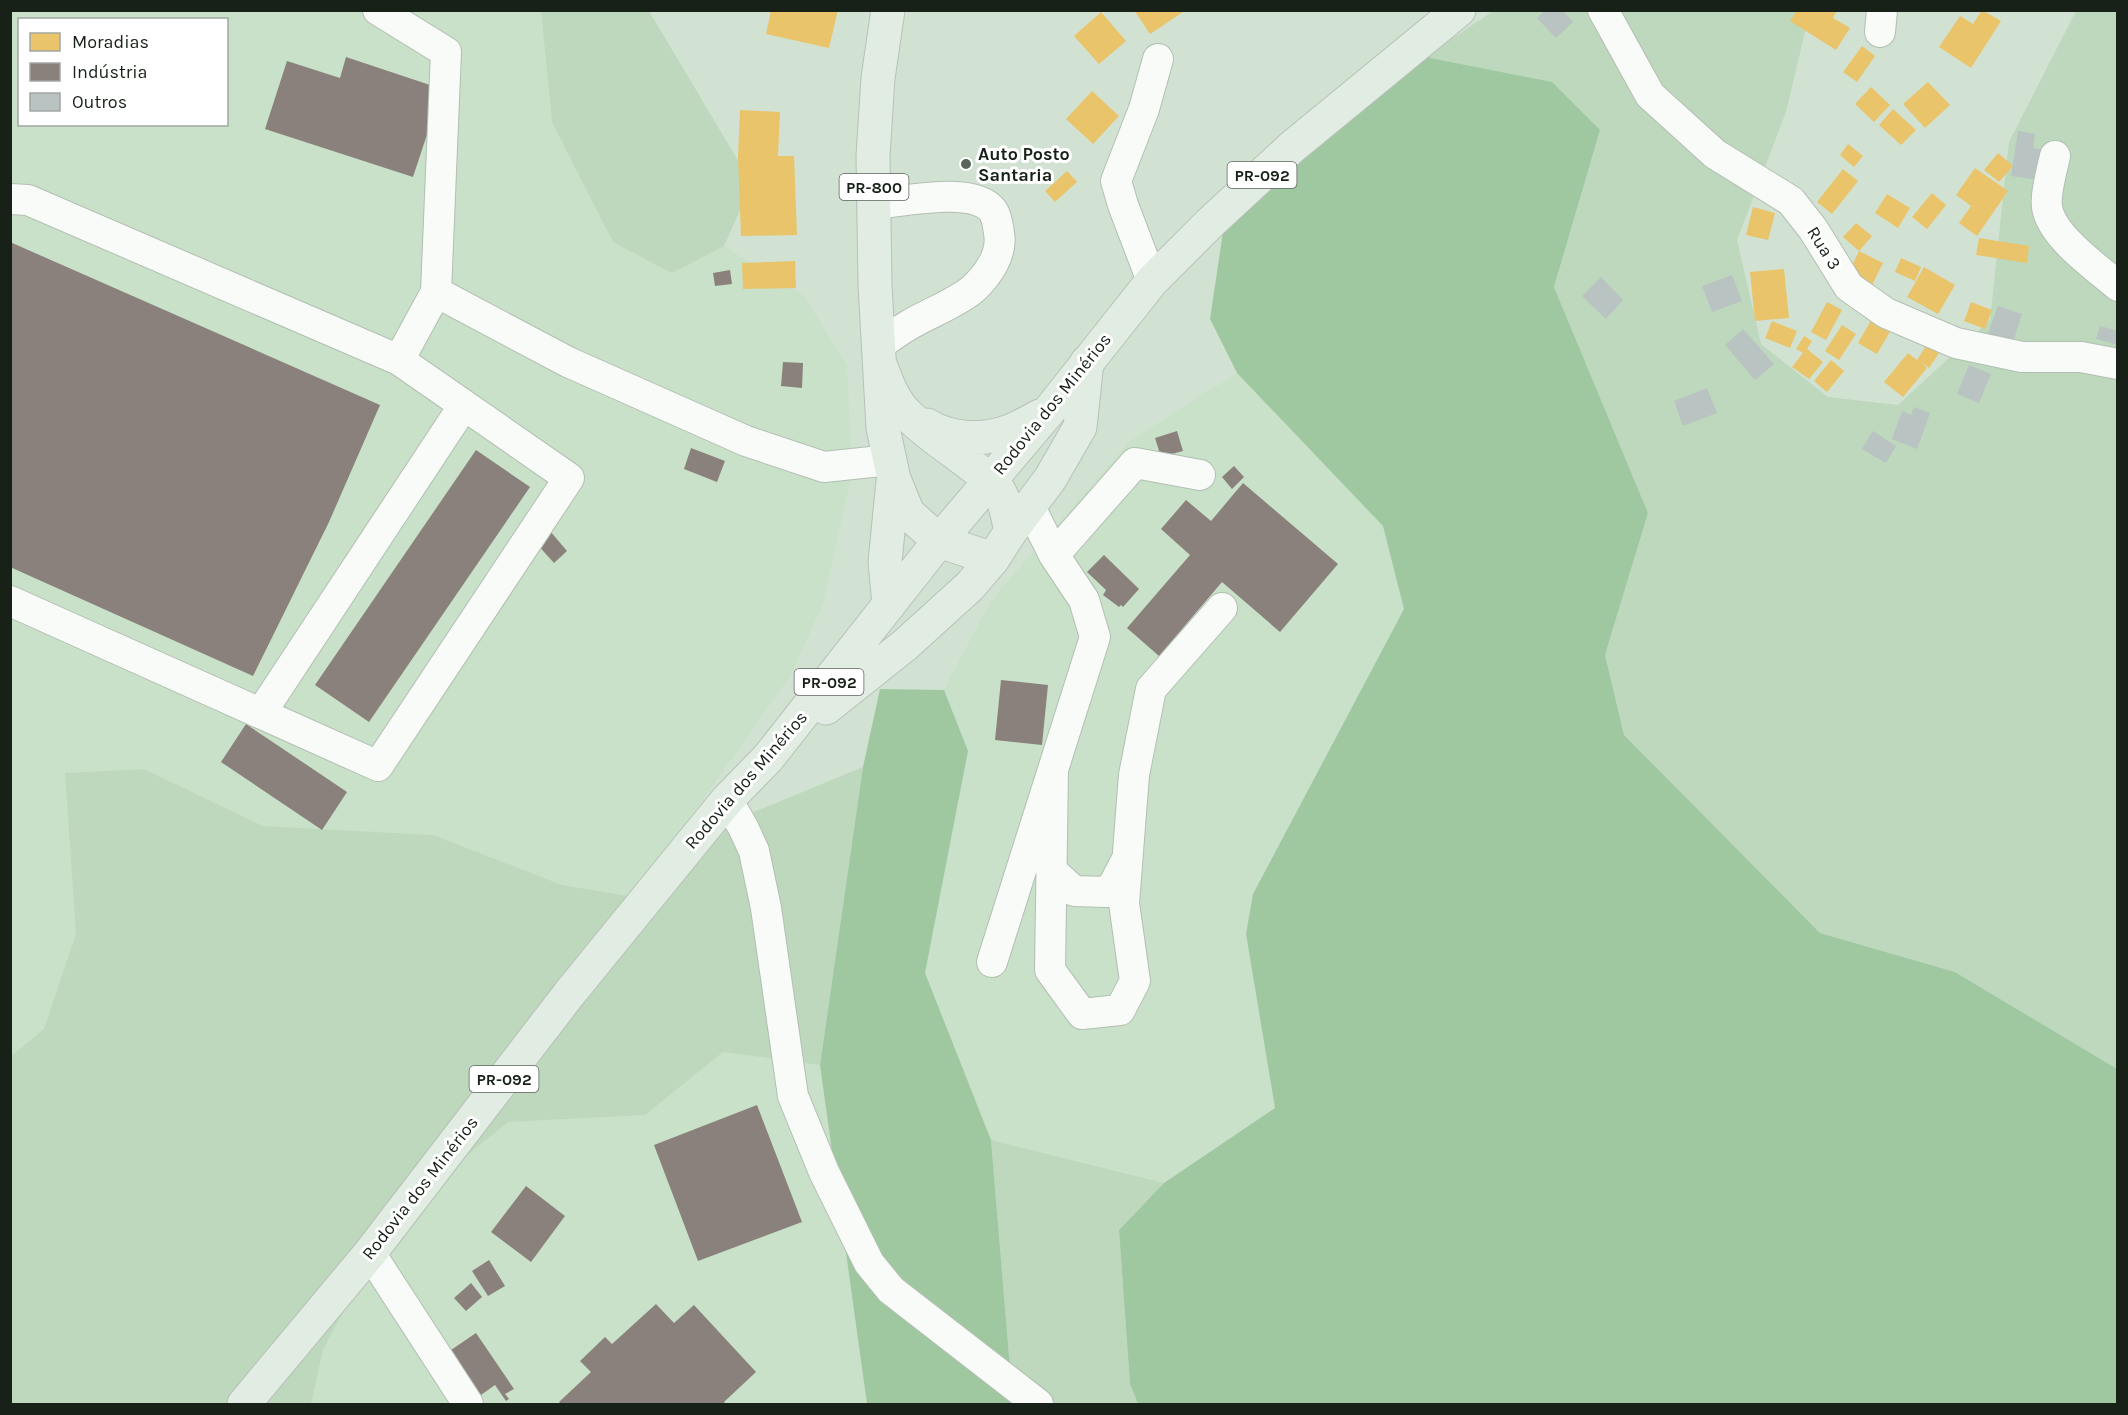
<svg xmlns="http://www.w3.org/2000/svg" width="2128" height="1415" viewBox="0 0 2128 1415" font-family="Karla,sans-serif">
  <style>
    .built { fill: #c8e1c8; fill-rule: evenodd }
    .green { fill: #bdd8bd }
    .forest { fill: #9fc8a0 }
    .homes { fill: #e9c46a }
    .industry { fill: #8a817c }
    .building { fill: #b9c3c1 }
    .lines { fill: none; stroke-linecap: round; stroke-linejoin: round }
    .minor-casing { stroke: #b3bfb3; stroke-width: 32 }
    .major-casing { stroke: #b8c0b8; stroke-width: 35 }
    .minor { stroke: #f8fbf8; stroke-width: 30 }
    .major { stroke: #e1ece2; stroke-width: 33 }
    .poi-dot { fill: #586558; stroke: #fff; stroke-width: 2 }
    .labels { text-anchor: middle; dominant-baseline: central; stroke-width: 6; stroke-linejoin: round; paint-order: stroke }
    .shield { fill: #fff; stroke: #5d645d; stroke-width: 1.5 }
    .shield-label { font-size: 16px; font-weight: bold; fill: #172117 }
    .poi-label { font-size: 18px; font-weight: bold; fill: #172117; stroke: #fff; text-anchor: start }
    .street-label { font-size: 18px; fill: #172117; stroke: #fff }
  </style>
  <rect width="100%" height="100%" fill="#d2e2d2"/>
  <path class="built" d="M11,11H541L552,122L672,273L724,246L803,295L847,365L852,473L823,604L790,676L634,897L562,885L433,835L263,826L144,769L65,773L76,934L44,1029L11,1056ZM20,20H226V124H20Z
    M1237,373L1383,526L1404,609L1253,894L1246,934L1275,1108L1164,1183L991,1140L925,973L968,751L944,690L990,602L1130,441Z
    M723,1052L820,1065L867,1404H311L323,1350L354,1291L458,1163L508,1122L645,1115Z"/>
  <path class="green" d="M541,11H649L752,184L724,246L672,273L613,242L552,122Z
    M1493,11H1810L1786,112L1737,240L1761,344L1828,397L1898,405L1990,320L2009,142L2076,11H2117V1069L1955,972L1820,933L1624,735L1605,655L1648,513L1554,287L1600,130L1425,57Z
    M863,767L820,1065L723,1052L645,1115L508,1122L458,1163L354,1291L323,1350L311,1404H11V1056L44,1029L76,934L65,773L144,769L263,826L433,835L562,885L634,897L737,819Z
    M991,1140L1164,1183L1119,1230L1130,1384L1138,1404H1013Z"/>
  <path class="forest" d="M1425,57L1552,82L1600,130L1554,287L1648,513L1605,655L1624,735L1820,933L1955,972L2117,1069V1404H1138L1130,1384L1119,1230L1164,1183L1275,1108L1246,934L1253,894L1404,609L1383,526L1237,373L1210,319L1224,225Z
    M880,689L944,690L968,751L925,973L991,1140L1013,1404H867L820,1065L863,767Z"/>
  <path class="homes" d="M771,10H838L829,48L766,34Z
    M1134,10H1182L1183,12L1150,34Z
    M1797,10H1833L1836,12L1833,18L1850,28L1836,50L1790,21Z
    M1982,10L2001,21L1971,68L1939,47L1960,16L1973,24Z
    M1101,12L1126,41L1099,64L1074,36Z
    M1862,46L1875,56L1857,82L1843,72Z
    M1928,82L1950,105L1925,128L1903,104Z
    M1871,87L1890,105L1874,122L1855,104Z
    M1092,91L1119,116L1093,144L1066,119Z
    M1893,109L1916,130L1901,145L1879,125Z
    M740,110L780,112L778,156H794L797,235L741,236L738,157Z
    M1848,144L1863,156L1854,167L1840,155Z
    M1998,153L2013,166L1999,182L1984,170Z
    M1975,168L2008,191L1977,236L1959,223L1971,206L1956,195Z
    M1843,169L1858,181L1832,214L1817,202Z
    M1067,171L1077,182L1055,202L1045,191Z
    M1932,193L1946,205L1927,229L1912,217Z
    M1887,194L1910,208L1898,228L1875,213Z
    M1753,207L1775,213L1768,240L1746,235Z
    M1856,223L1872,236L1859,251L1883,263L1871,287L1847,276L1859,251L1843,237Z
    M1979,238L2029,246L2027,263L1976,255Z
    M1901,258L1921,267L1915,281L1895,272Z
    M795,261L796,288L743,289L742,263Z
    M1924,267L1955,285L1938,314L1907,297Z
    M1784,269L1789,318L1755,321L1750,272Z
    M1827,302L1842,310L1826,340L1811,332Z
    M1971,302L1992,310L1985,329L1964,321Z
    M1876,312L1895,323L1877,354L1858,343Z
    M1772,321L1797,331L1790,348L1765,338Z
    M1842,325L1856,334L1839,360L1825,351Z
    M1933,335L1945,344L1929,368L1921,362L1927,368L1903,397L1884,382L1908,353L1917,360Z
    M1804,336L1812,341L1807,349L1823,362L1809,379L1792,367L1803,353L1796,349Z
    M1831,360L1844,371L1827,392L1814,381Z"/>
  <path class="industry" d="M346,57L442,89L413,177L265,129L287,61L340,78Z
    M10,242L380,405L329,522L253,676L10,567Z
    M730,270L732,284L715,286L713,273Z
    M783,362L803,363L802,388L781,386Z
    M1177,431L1183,451L1161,457L1155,438Z
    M691,448L725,461L717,482L684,469Z
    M476,450L530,487L369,722L315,685Z
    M1234,466L1244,477L1232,489L1222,477Z
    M1243,483L1338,564L1280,632L1222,582L1159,656L1127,628L1190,555L1161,529L1186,500L1211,521Z
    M550,531L567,551L554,563L536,543Z
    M1104,555L1139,589L1123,607L1121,605L1119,607L1103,595L1106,590L1087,572Z
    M1001,680L1048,685L1042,745L995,740Z
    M246,724L347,792L322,830L221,762Z
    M757,1105L802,1222L698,1261L654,1145Z
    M526,1186L565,1216L531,1262L491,1232Z
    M489,1260L505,1286L488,1296L472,1271Z
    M471,1283L482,1297L466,1311L454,1298Z
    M656,1304L674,1323L694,1305L756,1372L724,1402L726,1404H561L559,1402L591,1372L580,1361L605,1337L612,1344Z
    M476,1333L514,1389L505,1394L509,1399L506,1401L495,1385L481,1395L451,1350Z"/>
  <path class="building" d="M1545,10H1562L1573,22L1556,38L1537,18Z
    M2018,131L2035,134L2033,148L2044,150L2039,180L2011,176Z
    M1732,275L1742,301L1712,312L1702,286Z
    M1601,277L1623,300L1606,319L1582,296Z
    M1998,306L2022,314L2011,348L1986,339Z
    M2100,326L2118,331V345L2096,339Z
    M1743,329L1774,364L1755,380L1725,345Z
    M1969,365L1991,374L1979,403L1957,394Z
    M1707,388L1717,413L1683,426L1674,401Z
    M1914,407L1930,413L1917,449L1892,439L1902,411L1911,415Z
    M1873,431L1896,446L1886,463L1862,449Z"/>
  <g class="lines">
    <defs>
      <path id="minor" d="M378,10L446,52L436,292L399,360
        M1603,10L1650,95L1715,154L1791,201L1813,229L1849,287L1886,313L1956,343L2022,357H2081L2118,364
        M1880,32L1882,10
        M2055,156C2052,170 2045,194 2047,207C2051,236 2096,267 2118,286
        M10,199L28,200L399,360L569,478L378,766L10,601
        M874,204C902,202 974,185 993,211C997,217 998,226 999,233C1003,254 988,275 973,289C955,304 929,313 909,325C899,331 889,338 879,345
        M1152,281L1123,205L1116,181L1144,109L1158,59
        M436,292L568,362L746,441L824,467L890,460
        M1054,555L1135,463L1200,475
        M261,713L464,405
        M1053,771L1050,970L1082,1014L1120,1010L1135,981L1124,903L1134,775L1151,689L1222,608
        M727,800L743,827L754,851L766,908L793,1096L824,1172L869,1263L891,1290L1038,1404
        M1051,870L1074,891L1107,892L1114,884L1127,859
        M992,962L1095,637L1084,600L1054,555L1030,507
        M370,1253L468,1404"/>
      <path id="major" d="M880,364C886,380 893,400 906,413C932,440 966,458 993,483C1005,494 1007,516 1011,531L993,559L939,541L908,513L894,479L883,428L875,285L873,156L878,78L888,10
        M927,425C951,440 984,441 1010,431C1020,427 1030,421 1040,416
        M1011,531L1050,479L1080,427L1087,362
        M889,605L885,562L893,481
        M826,708L905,645L970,586L993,559
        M244,1404L370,1253L569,994L727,800L768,758L939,541L1049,411L1152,281L1211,222L1292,147L1459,10"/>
    </defs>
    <use href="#minor" class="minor-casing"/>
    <use href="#major" class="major-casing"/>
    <use href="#minor" class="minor"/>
    <use href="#major" class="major"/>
  </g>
  <circle class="poi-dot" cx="966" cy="164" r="6"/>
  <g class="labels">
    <g class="shield">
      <rect x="1227.5" y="162" width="69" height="26" rx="4.5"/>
      <rect x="839.5" y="174" width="69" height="26" rx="4.5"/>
      <rect x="794.5" y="669" width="69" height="26" rx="4.5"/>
      <rect x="469.5" y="1066" width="69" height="26" rx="4.5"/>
    </g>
    <g class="shield-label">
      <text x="1262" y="175">PR-092</text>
      <text x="874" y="187">PR-800</text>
      <text x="829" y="682">PR-092</text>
      <text x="504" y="1079">PR-092</text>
    </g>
    <g class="poi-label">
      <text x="978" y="154">Auto Posto<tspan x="978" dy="21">Santaria</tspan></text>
    </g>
    <g class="street-label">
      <text transform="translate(1824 248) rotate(58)">Rua 3</text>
      <text transform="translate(1052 404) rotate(-51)">Rodovia dos Minérios</text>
      <text transform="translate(746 780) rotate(-49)">Rodovia dos Minérios</text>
      <text transform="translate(420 1188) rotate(-52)">Rodovia dos Minérios</text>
    </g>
  </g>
  <rect width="2128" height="1415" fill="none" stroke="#172117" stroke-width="24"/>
  <rect x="18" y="18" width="210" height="108" fill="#ffffff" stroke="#a2a6a2" stroke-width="1.5"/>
  <rect x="30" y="33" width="30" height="18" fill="#e9c46a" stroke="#a2a6a2" stroke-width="1.5"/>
  <text x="72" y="48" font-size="18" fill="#172117">Moradias</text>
  <rect x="30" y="63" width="30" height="18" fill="#8a817c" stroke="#a2a6a2" stroke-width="1.5"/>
  <text x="72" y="78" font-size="18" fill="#172117">Indústria</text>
  <rect x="30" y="93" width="30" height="18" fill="#b9c3c1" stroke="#a2a6a2" stroke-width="1.5"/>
  <text x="72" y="108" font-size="18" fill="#172117">Outros</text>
</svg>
